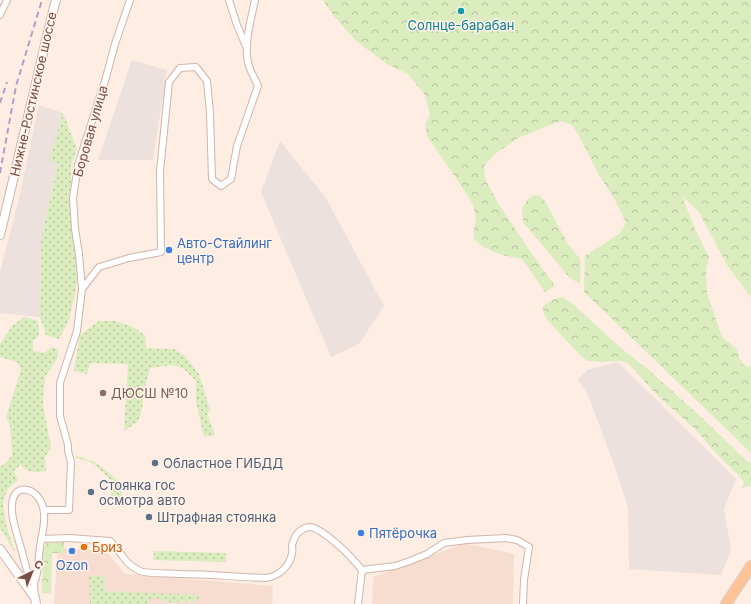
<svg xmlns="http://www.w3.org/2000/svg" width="751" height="604" viewBox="0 0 751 604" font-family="Inter,sans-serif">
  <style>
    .residential { fill: #f6ddd0 }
    .industrial { fill: #ece1dd }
    .grass { fill: url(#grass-dots) }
    .forest { fill: url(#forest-crowns) }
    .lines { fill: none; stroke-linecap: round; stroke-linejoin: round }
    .minor-casing { stroke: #d1b4ab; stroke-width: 8 }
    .tertiary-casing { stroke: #d1b4ab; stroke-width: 10 }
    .primary-casing { stroke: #d9cdcb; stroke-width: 12 }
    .minor { stroke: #fff; stroke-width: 6 }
    .tertiary { stroke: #fff; stroke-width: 8 }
    .primary { stroke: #ffc397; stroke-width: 10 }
    .rail { stroke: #ada0c8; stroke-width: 2; stroke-dasharray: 6 4; stroke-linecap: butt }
    .culture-dot { fill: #0f9aa8; stroke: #fff2e9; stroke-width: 1.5 }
    .shop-dot { fill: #3f7fe0; stroke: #fff2e9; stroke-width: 1.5 }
    .education-dot { fill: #8d6e63; stroke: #fff2e9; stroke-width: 1.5 }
    .service-dot { fill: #5c6f8a; stroke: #fff2e9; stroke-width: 1.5 }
    .food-dot { fill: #e8710a; stroke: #fff2e9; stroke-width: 1.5 }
    .labels { text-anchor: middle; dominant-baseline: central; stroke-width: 3; stroke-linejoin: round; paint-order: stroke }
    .culture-label { font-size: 13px; fill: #0d838f; stroke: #fff2e9 }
    .street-label { font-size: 13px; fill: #774e47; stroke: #fff2e9 }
    .shop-label { font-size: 13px; fill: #366cbe; stroke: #fff2e9; text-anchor: start }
    .education-label { font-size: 13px; fill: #785e54; stroke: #fff2e9; text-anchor: start }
    .service-label { font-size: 13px; fill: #4e5e75; stroke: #fff2e9; text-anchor: start }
    .food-label { font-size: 13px; fill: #c56008; stroke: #fff2e9; text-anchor: start }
  </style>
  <defs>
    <pattern id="grass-dots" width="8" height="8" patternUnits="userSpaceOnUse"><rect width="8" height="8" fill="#dbecbf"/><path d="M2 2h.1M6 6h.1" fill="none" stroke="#b6c19d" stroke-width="1.8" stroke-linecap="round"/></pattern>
    <pattern id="forest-crowns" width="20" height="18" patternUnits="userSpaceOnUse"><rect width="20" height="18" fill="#dbecbf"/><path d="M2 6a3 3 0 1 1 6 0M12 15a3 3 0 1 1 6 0" fill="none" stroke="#b6c19d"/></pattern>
  </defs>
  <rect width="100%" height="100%" fill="#feede2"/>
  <path class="residential" d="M465,543L514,554L513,604H372L373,577Z
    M58,548L106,551L125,574L273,586L272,604H54Z"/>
  <path class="industrial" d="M132,60L167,70L153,160H98Z
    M39,105L63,113L50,160L58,162L41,241L40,317L0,313V272L19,198Z
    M280,141L326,198L384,306L359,344L331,357L261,192Z
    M618,362L736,479L724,509L731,550L721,575L629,569L628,508L615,467L588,395L578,380L587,370Z"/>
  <path class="grass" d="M63,113L77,149L71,165V213L78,279L69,320L59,339L46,335L40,317L41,241L58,163L49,161Z
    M24,317L38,321L39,334L33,341V351L44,353L52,347L58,349L57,359L45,377L43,404L51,448L45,457L46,471L37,472L28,471L20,465L14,471L18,480L7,490L3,504L6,524L15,553L0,528V467L7,462L12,455L10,425L6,417L21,370L17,362L0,357V344L12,326Z
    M99,321H116L133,327L145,335L146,348L174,349L185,356L199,374L210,410L207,413L215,435L204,437L196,402V381L184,369L173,365L150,368L144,391L142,409L138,421L124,431L128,364L90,363L87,374L74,371L80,335Z
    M76,456L92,461L99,465L122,484V498L111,499V480L94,464L88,461L75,458Z
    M154,551L226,553V562L153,560Z
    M89,576H105L104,591L199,595L198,601L170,602L163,601L157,598L151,599L149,604H90Z"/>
  <path class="forest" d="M323,0H751V297L727,265L699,212L682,196L695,229L709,257L706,270L707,293L722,337L737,349L739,358L743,364L748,367L751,366V453L584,292L585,256L619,234L626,223L614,198L599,175L579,136L572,125L561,121L518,138L495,154L484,166L485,179L498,203L532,254L555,286L545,292L522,259L502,255L483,247L474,239V229L476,218L473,205L463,188L427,136L425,124L430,115L425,95L408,74L387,64L355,40L333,15Z
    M534,195L540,196L544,200L568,244L574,252L579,257L581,263L580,284L569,277L523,222L522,208L528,199Z
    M563,297L574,305L622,349L650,371L701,417L747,461L751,463V486L741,488L744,484L743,480L717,454L697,431L658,396L628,363L621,361L601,362L588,361L581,356L548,321L543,311V306C550,301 554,298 563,297Z
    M57,542H64V553H52L51,594L42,593L43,548L47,543Z"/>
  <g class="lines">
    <defs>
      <path id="minor" d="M229,0L237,25L246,46
        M0,15L7,0
        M82,289L79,254L75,229L73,198L78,165L105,81L115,44L130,0
        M44,510H69L71,462L68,451V445L60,416V383L77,331L82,289L99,267L129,258L161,252L160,171L169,82L180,68L196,67L207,81L210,113L212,179L221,186L231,179L237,146L258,86C255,78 249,70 248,62C244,42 251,20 255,0
        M41,539L69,538L110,541C122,552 123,563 140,571C146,574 171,573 180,574C208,574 237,577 266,578C279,576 289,567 292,554C293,551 292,548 292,545C293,542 295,536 297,534C300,530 306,527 310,527C321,528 347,552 354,561C357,563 359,567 362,570
        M362,570L395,566L410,561L427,554L444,543L467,540L506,538L517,540L529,547L524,580L523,604
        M34,583C39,572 38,559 40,547C42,533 47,518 42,504C35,486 13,483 12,505C11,516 15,528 18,538C22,551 25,564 29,577L34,583L35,598
        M358,604L362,570"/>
      <path id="tertiary" d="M0,235L54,7L56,0
        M0,549L35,598L36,604"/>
      <path id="primary" d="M726,604L751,566"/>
    </defs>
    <use href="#minor" class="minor-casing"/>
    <use href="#tertiary" class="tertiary-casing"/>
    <use href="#primary" class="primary-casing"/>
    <use href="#minor" class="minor"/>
    <use href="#tertiary" class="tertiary"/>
    <use href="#primary" class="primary"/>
    <path class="rail" d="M0,103L7,82
      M0,173L16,86L42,0"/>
  </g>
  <circle class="culture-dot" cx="461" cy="11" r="4"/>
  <g class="shop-dot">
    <circle cx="169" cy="250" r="4"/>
    <circle cx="361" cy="533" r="4"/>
    <circle cx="72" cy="551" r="4"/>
  </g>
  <circle class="education-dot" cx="103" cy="393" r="4"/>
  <g class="service-dot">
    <circle cx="155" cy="463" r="4"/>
    <circle cx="91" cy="492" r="4"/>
    <circle cx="149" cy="517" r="4"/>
  </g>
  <circle class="food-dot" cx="84" cy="547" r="4"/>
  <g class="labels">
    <g class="culture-label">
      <text x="461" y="25">Солнце-барабан</text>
    </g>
    <g class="street-label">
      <text transform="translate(33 94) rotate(-77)">Нижне-Ростинское шоссе</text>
      <text transform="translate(90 131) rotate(-74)">Боровая улица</text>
    </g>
    <g class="shop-label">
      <text x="177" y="243">Авто-Стайлинг<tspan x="177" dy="15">центр</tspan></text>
      <text x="369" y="533">Пятёрочка</text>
      <text x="72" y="565" text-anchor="middle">Ozon</text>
    </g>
    <g class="education-label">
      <text x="111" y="393">ДЮСШ №10</text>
    </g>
    <g class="service-label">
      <text x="163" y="463">Областное ГИБДД</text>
      <text x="99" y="485">Стоянка гос<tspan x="99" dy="15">осмотра авто</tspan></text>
      <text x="157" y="517">Штрафная стоянка</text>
    </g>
    <g class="food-label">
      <text x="92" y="547">Бриз</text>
    </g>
  </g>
  <g transform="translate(32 572) rotate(43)" stroke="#fff2e9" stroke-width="3" paint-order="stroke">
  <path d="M0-3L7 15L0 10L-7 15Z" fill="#774e47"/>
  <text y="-6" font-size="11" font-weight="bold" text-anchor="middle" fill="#774e47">С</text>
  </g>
</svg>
